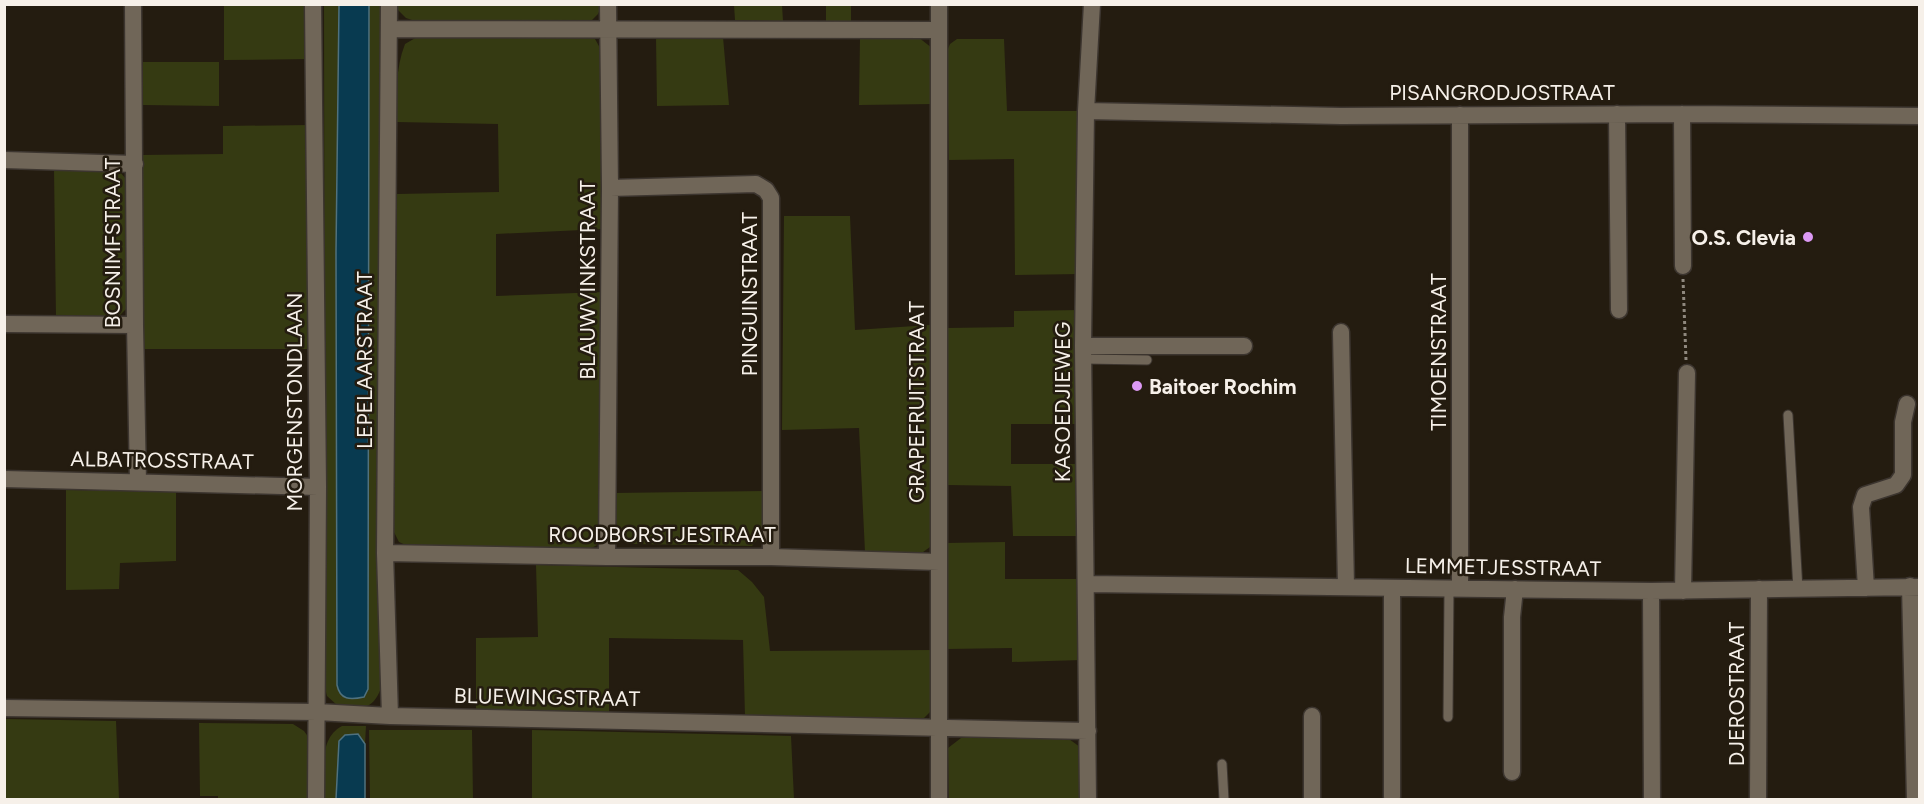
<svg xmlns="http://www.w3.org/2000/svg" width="1924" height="804" viewBox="0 0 1924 804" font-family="Figtree,sans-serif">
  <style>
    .green { fill: #353a12 }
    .water { fill: #083a50; stroke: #4f717e; stroke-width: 1.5 }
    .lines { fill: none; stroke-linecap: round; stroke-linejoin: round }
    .service-casing { stroke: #3c352f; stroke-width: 11 }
    .minor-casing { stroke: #3c352f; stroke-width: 19 }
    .path { stroke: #8f887e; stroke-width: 3; stroke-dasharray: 3 3; stroke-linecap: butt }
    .service { stroke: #706658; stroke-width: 9 }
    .minor { stroke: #706658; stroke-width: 16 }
    .poi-dot { fill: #dc99f4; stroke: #241c10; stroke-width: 2 }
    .labels { text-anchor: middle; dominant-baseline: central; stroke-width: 5; stroke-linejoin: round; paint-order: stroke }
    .street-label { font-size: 21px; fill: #f6f0e9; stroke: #241c10 }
    .poi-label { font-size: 21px; font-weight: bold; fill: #f6f0e9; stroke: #241c10; text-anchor: end }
  </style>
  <rect width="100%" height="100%" fill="#241c10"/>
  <path class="green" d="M224,5H311V59L224,60Z
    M324,5H339L336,252L337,685L368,689L369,5H383L381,688C372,713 359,707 338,706L327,696L325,688Z
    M398,5H602L598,14L590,22H418L406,18L398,10Z
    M734,5H782L783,21L735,20Z
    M826,5H851V21H826Z
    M586,35L595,39L600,48L603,229L496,234V296L603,292L600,532L597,545L588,550L410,547L399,542L394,532L397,194L499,192L498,124L396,122C397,95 395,69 405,44L417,37Z
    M723,37L729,105L657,106L656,38Z
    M860,37H918L932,48L934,104L859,105Z
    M957,39H1004L1007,111H1081L1080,274L1015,275L1014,159L949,160L947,51L950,44Z
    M143,62H219V106L143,105Z
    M310,125L311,349H144L141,155L223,154V126Z
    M54,169L118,170L128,181V307L117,318H56Z
    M784,216H850L855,330L930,325L933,534L930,547L919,555L865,552L859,428L782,430Z
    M1080,310L1081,424H1011V464H1082L1084,536H1013L1011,486L947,485V328L1014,327V311Z
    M66,490L176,492V561L120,563L119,589L66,590Z
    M764,491L765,530L752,546L632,544C612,529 615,516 614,493Z
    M1005,542V579H1082V660L1012,662V648L947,649L946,543Z
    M536,565L738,570L752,582L764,597L770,651L933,650L935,707L920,722L745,717L743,640L609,638V712L476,710V638L538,637Z
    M5,719L116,721L119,799H5Z
    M199,723L293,724L304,731L309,738V799L218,800V796H200Z
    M342,726H366L365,744L357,734L339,741L336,799H325C325,775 317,739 342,726Z
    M369,730H472L473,799H370Z
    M532,730L791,736L794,799H532Z
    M972,736L1069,739L1080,747L1081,799H949L948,748L961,738Z"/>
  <path class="water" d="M339,5H369L368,689L364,697C350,700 340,700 337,685L336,252Z
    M358,734L365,744V799H336L339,741L345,735Z"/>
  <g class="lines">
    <defs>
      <path id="service" d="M1083,359L1147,360
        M1788,415L1798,590
        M1448,717L1449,588
        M1222,764L1224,800"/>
      <path id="minor" d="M133,4L135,325L138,482
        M313,4L318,487L316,800
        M389,4L385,553L390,716
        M939,4V800
        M389,29L938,30
        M1086,111L1341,116L1682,114L1920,116
        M1617,114L1619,310
        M1682,114L1683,266
        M1460,115V588
        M4,160L135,164
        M610,188L756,184L766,190L771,198V557
        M4,324L135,325
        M1341,332L1346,587
        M1083,346H1244
        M4,479L318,487
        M385,553L607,557H771L939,562
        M607,557L610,188L608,4
        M1086,584L1651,591L1920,587
        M1910,586L1915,800
        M1866,588L1861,507L1865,495L1896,485L1903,475V422L1907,404
        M1651,591L1652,800
        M1683,591L1687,373
        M4,708L317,712L390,716L1088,731
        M1312,716V800
        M1512,772V617L1515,589
        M1392,797V588
        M1088,800L1083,346L1086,111L1092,4
        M1758,800L1759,589"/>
    </defs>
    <use href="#service" class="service-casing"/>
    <use href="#minor" class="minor-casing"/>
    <path class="path" d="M1683,279L1686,360"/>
    <use href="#service" class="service"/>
    <use href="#minor" class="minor"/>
  </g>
  <g class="poi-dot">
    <circle cx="1808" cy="237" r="6"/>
    <circle cx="1137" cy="386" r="6"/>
  </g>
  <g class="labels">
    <g class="street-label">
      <text x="1502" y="92">PISANGRODJOSTRAAT</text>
      <text transform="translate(112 243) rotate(-90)">BOSNIMFSTRAAT</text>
      <text transform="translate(587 280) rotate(-90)">BLAUWVINKSTRAAT</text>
      <text transform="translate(749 294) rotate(-90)">PINGUINSTRAAT</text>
      <text transform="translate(1438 352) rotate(-90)">TIMOENSTRAAT</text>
      <text transform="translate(364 360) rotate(-90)">LEPELAARSTRAAT</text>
      <text transform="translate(294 402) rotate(-90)">MORGENSTONDLAAN</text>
      <text transform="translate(916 402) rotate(-90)">GRAPEFRUITSTRAAT</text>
      <text transform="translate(1062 402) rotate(-90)">KASOEDJIEWEG</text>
      <text transform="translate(162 460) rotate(1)">ALBATROSSTRAAT</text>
      <text x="662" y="534">ROODBORSTJESTRAAT</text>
      <text transform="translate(1503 567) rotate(1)">LEMMETJESSTRAAT</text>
      <text transform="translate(1736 694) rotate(-90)">DJEROSTRAAT</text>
      <text transform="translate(547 697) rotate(1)">BLUEWINGSTRAAT</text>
    </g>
    <g class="poi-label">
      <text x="1796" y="237">O.S. Clevia</text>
      <text x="1149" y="386" text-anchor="start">Baitoer Rochim</text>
    </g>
  </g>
  <rect width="1924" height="804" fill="none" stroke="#f6f0e9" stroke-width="12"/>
</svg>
